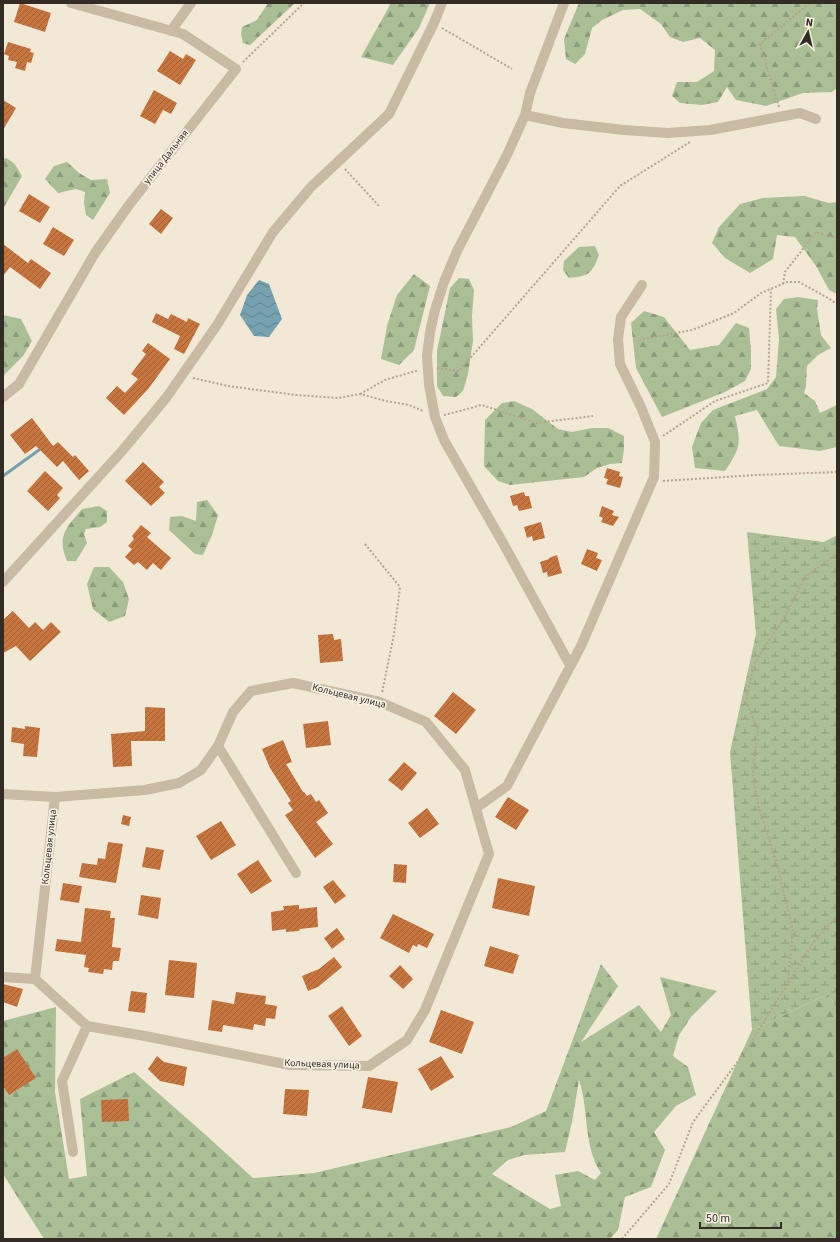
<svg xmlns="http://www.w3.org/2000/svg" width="840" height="1242" viewBox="0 0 840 1242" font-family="'Source Sans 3',sans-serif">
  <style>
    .forest { fill: url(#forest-firs); fill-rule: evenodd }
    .wetland { fill: url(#wetland-marsh) }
    .water { fill: url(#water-waves) }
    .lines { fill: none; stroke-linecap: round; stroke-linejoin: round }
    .stream { stroke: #75a2ae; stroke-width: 3 }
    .building { fill: url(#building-hatch) }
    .path { stroke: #b4a48d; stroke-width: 2; stroke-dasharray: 2 2; stroke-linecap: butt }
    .minor { stroke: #c8baa3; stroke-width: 10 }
    .labels { text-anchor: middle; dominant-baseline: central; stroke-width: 3.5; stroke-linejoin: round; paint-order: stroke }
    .street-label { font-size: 10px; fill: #332c25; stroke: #f9f2e2 }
  </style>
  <defs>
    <pattern id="forest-firs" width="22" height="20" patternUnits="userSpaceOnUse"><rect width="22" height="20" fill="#abbf97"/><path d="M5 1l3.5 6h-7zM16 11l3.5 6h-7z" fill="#8c9b7b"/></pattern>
    <pattern id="wetland-marsh" width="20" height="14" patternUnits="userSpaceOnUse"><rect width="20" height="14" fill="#abbf97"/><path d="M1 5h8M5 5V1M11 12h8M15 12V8" fill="none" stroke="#8c9b7b"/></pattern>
    <pattern id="water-waves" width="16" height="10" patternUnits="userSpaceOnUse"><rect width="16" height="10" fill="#75a2ae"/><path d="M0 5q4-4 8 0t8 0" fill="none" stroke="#61848d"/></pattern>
    <pattern id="building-hatch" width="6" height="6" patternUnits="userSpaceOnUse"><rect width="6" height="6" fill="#c7753e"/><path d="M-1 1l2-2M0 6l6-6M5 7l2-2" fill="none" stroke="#a26034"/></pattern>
  </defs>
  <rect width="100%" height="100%" fill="#f1e9d6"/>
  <path class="forest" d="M268,3H295L250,45L243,43L241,34L242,27L257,20Z
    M387,3H430L419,28L393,65L361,57L390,5Z
    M579,3H837V88L832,92L803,93L766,106L736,100L727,87L718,102L702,105L680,103L672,96L677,82H697L714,71L715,50L700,38L683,42L670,37L661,24L640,9L623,10L602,20L592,28L585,54L575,64L566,59L564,39Z
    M6,158L14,163L22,176L3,209V159Z
    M67,162L79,173L91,180L107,179L110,193L93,220L86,215L84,203L85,192L76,189L58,193L45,179L54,166Z
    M804,196L829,203L837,202V294L829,290L816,266L795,237L777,235L773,259L750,273L725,258L712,243L719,227L740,204L763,198Z
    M595,246L599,255C592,274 589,276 569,278L563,270L564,261L579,247Z
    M414,274L430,286L414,350L399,365L381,359L387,326L397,295Z
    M459,278L469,279L474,290L472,316L473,341L468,374L463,391L456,397L443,396L437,386V351L450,288Z
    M798,297L818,300L817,309L821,335L831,348L818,355L807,366L806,386L804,393L815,401L820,413L837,405V447L820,451L779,446L757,410L735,416C741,444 741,447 725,471L695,468L692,447L701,423L713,410L767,389L776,377L779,339L776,309L784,299Z
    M644,311L664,317L690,350L719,345L736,323L749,328L751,350V369L745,381L725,392L662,417L636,368L631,323Z
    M3,315L21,319L32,341L23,356L3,376Z
    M514,401L532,409L558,429L572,432L592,428H608L624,436V449L622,463L610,464L597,468L584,477L510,485L498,481L484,466L485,420L502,403Z
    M207,500L218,515L212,535L203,555L195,554L169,530L170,517L182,516L196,521L197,502Z
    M99,506L107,511V522L100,527L86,529L84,534L87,543L76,561H67C56,536 67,527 82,509Z
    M94,567H109L123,582L129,599L125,616L109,622L93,609L87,584Z
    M601,964L618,986L581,1042L639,1005L661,1032L671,1015L660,977L717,991L691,1017L679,1035L673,1056L688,1067L696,1095L676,1106L654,1132L665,1150L651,1187L625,1197L618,1230L610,1239H44L3,1174V1021L56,1007L55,1092L69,1179L87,1176L80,1099L134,1072L208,1137L253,1178L314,1173L511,1127L546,1111ZM579,1080C589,1109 583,1146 601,1173L595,1180L578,1171L555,1175L561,1206L550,1209L492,1174L508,1160L524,1155L565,1152L572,1122Z
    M828,994L837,1010V1239H656L752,1030Z"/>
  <path class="wetland" d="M747,532L824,542L837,535V1010L828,994L752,1030L730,752L756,634Z"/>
  <path class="water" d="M259,280L269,284L282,319L269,337L254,336L240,315L247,295Z"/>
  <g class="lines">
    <path class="stream" d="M3,476L39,450"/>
  </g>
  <path class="building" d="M20,3L51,13L45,32L14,22Z
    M8,42L31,49L30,52L34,53L31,63L27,62L25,71L15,68L17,62L8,60L9,56L4,54Z
    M170,51L183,59L186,54L196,60L180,85L157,71Z
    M154,90L177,103L171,114L163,110L155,124L140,116Z
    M3,100L16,108L3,130Z
    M29,194L50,207L40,223L19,211Z
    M161,209L173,218L161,234L149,224Z
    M53,227L74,240L64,256L43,244Z
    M3,244L28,263L31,259L51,273L40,289L10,267L3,276Z
    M156,313L168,319L171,314L187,322L188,318L200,324L184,354L174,349L180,336L152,322Z
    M148,343L170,359L149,388L124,415L106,398L117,386L125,393L138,379L131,374L146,354L142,351Z
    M32,418L53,446L58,442L73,457L75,455L89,471L79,480L63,461L57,467L36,446L25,454L10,435Z
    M143,462L164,482L159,487L165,493L151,506L125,481Z
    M607,468L620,472L619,476L623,477L620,488L606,484L608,479L604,478Z
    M45,471L63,488L57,495L60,498L48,511L27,491Z
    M524,492L525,496H529L532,508L519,511L517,505L513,506L510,496Z
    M602,506L614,511L612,515L619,517L613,526L601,522L603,518L599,516Z
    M541,522L545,538L533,541L532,536L527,538L524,527Z
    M141,525L151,533L147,537L171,558L161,570L153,563L147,570L138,562L134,565L125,557L132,549L128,546L134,539L132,536Z
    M587,549L598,553L596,558L602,560L597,571L581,564Z
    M557,555L562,573L548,577L547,572L543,573L540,562L549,559V558Z
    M13,611L29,628L35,622L43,630L51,622L61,632L30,661L16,646L3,653V620Z
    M333,634L334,640L341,639L343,661L320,663L318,635Z
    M453,692L476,710L456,734L434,716Z
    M145,707L165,708V741H131L132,766L113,767L111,734L145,731Z
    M328,721L331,745L306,748L303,724Z
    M25,726L40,728L37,757L23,756L24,744L11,742L12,727L25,729Z
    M283,740L292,762L286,764L303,792H304L307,796L311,794L316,802L319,800L328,813L316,822L333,844L315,858L285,815L293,810L288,803L291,801L270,768L262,749Z
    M404,762L417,773L402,791L388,780Z
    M508,797L529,810L516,830L495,817Z
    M427,808L439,824L420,838L408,823Z
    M123,815L131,817L129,826L121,824Z
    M221,821L236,845L211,860L196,836Z
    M108,842L123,844L116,883L79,877L82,863L97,865L98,858L105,859Z
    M146,847L164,850L160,870L142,867Z
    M258,860L272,881L251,894L237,874Z
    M394,864L407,865L406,883L393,882Z
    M498,878L535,886L529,916L492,908Z
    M333,880L346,896L335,904L323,887Z
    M63,883L82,886L79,903L60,900Z
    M141,895L161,898L158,919L138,915Z
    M299,905V909L317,907L318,927L300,929L299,931L286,932V929L272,931L271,912L284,910L283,906Z
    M85,908L111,911L110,918H115L112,947L121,948L119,961H113L112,970L104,969L103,974L88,972L89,968L84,967L86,955L55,951L57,939L81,942Z
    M393,914L434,934L427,948L418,944L417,947L413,945L409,953L380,938Z
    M337,928L345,939L332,949L324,938Z
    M490,946L519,955L513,974L484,966Z
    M334,957L342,967L318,987L308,991L302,976L319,969Z
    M169,960L197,963L194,998L165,995Z
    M400,965L413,979L403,989L389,976Z
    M3,984L23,989L17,1007L3,1002Z
    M131,991L147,993L145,1013L128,1011Z
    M236,992L266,996L265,1004L277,1006L275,1019L266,1018L265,1026L254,1024L253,1030L223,1025L222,1032L208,1030L212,1000L234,1004Z
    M342,1006L362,1036L349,1046L328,1016Z
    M441,1010L474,1022L462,1054L429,1042Z
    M17,1049L36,1078L9,1095L3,1086V1058Z
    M157,1056L164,1062L187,1067L184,1086L160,1081L148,1069Z
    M441,1056L454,1077L431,1091L418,1069Z
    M368,1077L398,1082L392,1113L362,1108Z
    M285,1089L309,1090L307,1116L283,1114Z
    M128,1099L129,1121L102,1122L101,1100Z"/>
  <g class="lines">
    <path class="path" d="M442,28L512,69
      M243,62L304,3
      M779,107L760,44L810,3
      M345,169L379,206
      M783,284L785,272L816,232L837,238
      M639,340L692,330L734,313L761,293L787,282H799L828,298L837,304
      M437,368L459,371L620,186L690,142
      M193,378L228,386L296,395L338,398L360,394L386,401L409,405L423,411
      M360,394L385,380L419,370
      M444,415L482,405L536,423L593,416
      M663,436L715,401L768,383L771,289
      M663,481L756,475L837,472
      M365,544L400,587L394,634L382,693
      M788,983L793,930L776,861L758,805L753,773L758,729L746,702L754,664L782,621L806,576L837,554
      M622,1239L669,1184L693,1122L747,1049L813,943L837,916"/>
    <path class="minor" d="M564,3L530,93L525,115L507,155L457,251L444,282L435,310L430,332L427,356L429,385L435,417L444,440L503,543L570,665
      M171,31L191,3
      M525,115L563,123L624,130L668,133L710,130L800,113L816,119
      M3,397L19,384L95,253L129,205L236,69L183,34L71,3
      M3,582L122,451L166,398L217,325L273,232L311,187L389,114L434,23L442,3
      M293,683L380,702L426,722L465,770L489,854L425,1010L407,1040L369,1066L290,1065L145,1036L87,1026L35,979L55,797L145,790L179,783L201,770L218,746L233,712L251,691Z
      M218,746L296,873
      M3,794L55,797
      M476,808L507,786L581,646L654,477L655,442L641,407L620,364L618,339L621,317L642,285
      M3,977L35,979
      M73,1152L62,1081L87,1026"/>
  </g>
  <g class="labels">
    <g class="street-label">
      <text transform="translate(166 157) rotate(-52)">улица Дальняя</text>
      <text transform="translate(349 696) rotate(14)">Кольцевая улица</text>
      <text transform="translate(49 847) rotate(-84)">Кольцевая улица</text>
      <text transform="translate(322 1064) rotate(2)">Кольцевая улица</text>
    </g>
  </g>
  <rect width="840" height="1242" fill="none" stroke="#332c25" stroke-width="8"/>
  <g transform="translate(808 32) rotate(8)" stroke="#f9f2e2" stroke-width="3" paint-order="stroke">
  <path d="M0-3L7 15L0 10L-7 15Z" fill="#332c25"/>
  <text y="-6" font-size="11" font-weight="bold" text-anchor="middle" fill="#332c25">N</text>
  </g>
  <path d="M700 1222v6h81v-6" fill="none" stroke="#332c25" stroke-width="2"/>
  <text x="706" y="1222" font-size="12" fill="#332c25" stroke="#f9f2e2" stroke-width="3" paint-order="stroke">50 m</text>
</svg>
